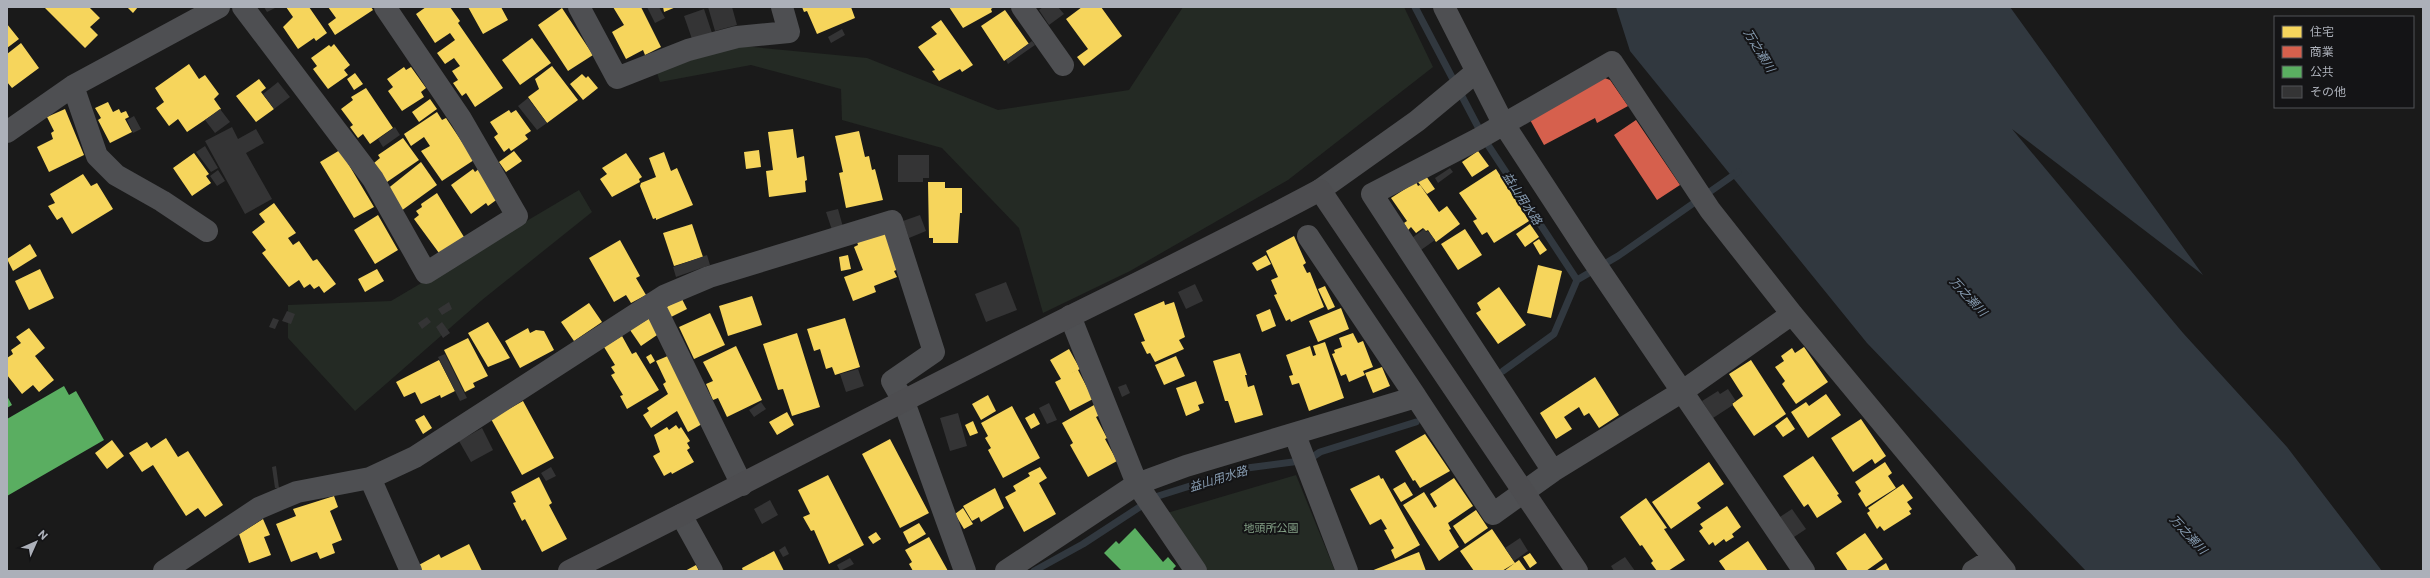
<svg xmlns="http://www.w3.org/2000/svg" width="2430" height="578" viewBox="0 0 2430 578" font-family="Commissioner,'Noto Sans JP',sans-serif">
  <style>
    .green { fill: #242a24 }
    .water { fill: #31383f }
    .homes { fill: #f6d55c }
    .shops { fill: #d6604d }
    .public { fill: #5aae61 }
    .lines { fill: none; stroke-linecap: round; stroke-linejoin: round }
    .stream { stroke: #31383f; stroke-width: 7 }
    .building { fill: #343435 }
    .street { stroke: #4e4f52; stroke-width: 22 }
    .secondary { stroke: #4d4d50; stroke-width: 22 }
    .labels { text-anchor: middle; dominant-baseline: central; stroke-width: 4; stroke-linejoin: round; paint-order: stroke }
    .park-label { font-size: 11px; fill: #85a288; stroke: #141416 }
    .water-label { font-size: 12px; font-style: italic; fill: #879cb1; stroke: #141416 }
  </style>
  <rect width="100%" height="100%" fill="#1a1a1a"/>
  <path class="green" d="M1183,7H1404L1433,67L1288,180L1130,271L1043,313L1019,228L942,148L842,120L841,89L751,65L660,82L656,70L742,46L867,58L998,110L1129,90Z
    M579,190L592,212L482,300L355,411L288,338V305L391,301Z
    M1296,475L1335,571H1206L1167,513Z"/>
  <path class="water" d="M1616,7H2010L2203,275L2012,129L2183,333L2287,447L2382,571H2086L1867,343L1630,51Z"/>
  <path class="homes" d="M44,7H89L100,18L90,27L98,35L85,48Z
    M127,7H138L133,13Z
    M286,7H309L327,33L316,41L314,38L298,49L283,27L293,17Z
    M328,7H371L373,10L335,35L328,24L336,18Z
    M426,7H450L460,21L458,23L503,88L475,107L466,93L462,96L453,83L458,80L452,71L460,66L454,58L445,64L437,53L455,40L450,33L435,43L416,14Z
    M468,7H501L508,20L483,34Z
    M613,7H641L661,47L645,55L643,50L626,59L612,32L624,25Z
    M663,7H676L664,12Z
    M802,7H851L855,18L817,34L807,11L804,12Z
    M949,7H994L991,9L992,12L963,28Z
    M1082,7H1101L1122,36L1084,66L1077,57L1088,49L1066,19Z
    M562,8L593,55L568,71L538,25Z
    M1005,10L1029,44L1004,61L981,26Z
    M941,20L973,65L962,72L960,69L939,81L932,71L935,70L918,47L937,34L931,27Z
    M7,24L19,39L7,48Z
    M532,38L551,63L520,85L502,60Z
    M21,43L39,68L12,88L7,82V54Z
    M334,44L350,65L344,70L348,75L328,89L313,69L317,66L311,58L329,45L331,47Z
    M189,64L199,79L205,75L219,94L214,99L221,109L187,132L178,119L169,126L156,108L164,102L155,88Z
    M552,66L578,100L547,123L528,97L539,89L535,79Z
    M404,67L406,70L411,67L426,88L421,92L424,97L402,111L388,91L393,87L387,79Z
    M355,73L363,84L354,90L347,79Z
    M582,74L586,78L588,76L598,88L583,100L570,84Z
    M259,79L266,88L261,92L274,109L256,122L236,96Z
    M366,88L393,128L370,144L363,134L358,138L350,127L353,125L341,109L353,100L351,97Z
    M430,99L437,109L419,122L412,112Z
    M108,102L113,112L119,109L121,113L126,111L129,117L125,119L132,132L110,143L98,120L101,118L95,108Z
    M65,109L84,155L49,172L37,147L53,139L51,133L54,131L47,117Z
    M509,110L511,113L516,110L531,131L525,135L528,139L511,151L509,148L504,152L494,137L498,134L490,122Z
    M437,112L442,120L446,118L474,160L442,181L421,151L430,146L424,137L411,146L404,134Z
    M793,129L797,158L804,156L807,180L805,181L806,192L769,197L766,171L773,170L768,132Z
    M859,131L865,157L869,156L872,170L875,169L883,200L846,208L839,173L843,172L835,136Z
    M403,138L419,160L387,182L374,163L380,158L378,155Z
    M340,150L374,207L354,218L320,162Z
    M759,150L761,167L746,169L744,152Z
    M514,151L522,161L506,172L499,162Z
    M1478,151L1489,166L1472,177L1462,162Z
    M664,152L671,171L677,168L693,205L656,220V218L653,219L640,186L641,183L656,177L649,158Z
    M194,153L209,174L206,176L211,183L192,196L173,168Z
    M626,153L642,177L639,179L640,182L612,197L600,179L607,174L602,168Z
    M421,162L437,185L401,211L386,190Z
    M480,168L499,198L488,206L486,203L471,214L451,185L473,169L475,172Z
    M1496,169L1529,221L1494,243L1487,232L1482,235L1473,221L1477,219L1459,193Z
    M83,174L91,186L97,183L113,209L72,234L62,217L57,220L48,206L55,203L50,194Z
    M1426,176L1435,189L1427,194L1418,182Z
    M928,182H945V188H962V213H960L958,243H933V238H929Z
    M1416,182L1418,186L1420,185L1439,212L1447,206L1460,224L1436,242L1428,230L1426,231L1423,228L1416,233L1411,227L1408,230L1404,223L1407,221L1391,198Z
    M437,193L464,237L439,253L414,219L419,215L416,211L422,207L421,204Z
    M274,203L296,233L288,238L293,245L299,241L313,261L317,259L336,284L324,293L319,286L314,289L310,284L304,288L299,280L289,287L262,253L266,250L252,232L265,222L259,214Z
    M378,215L398,250L375,264L354,230Z
    M692,224L703,257L674,266L663,233Z
    M1530,224L1539,237L1525,247L1516,234Z
    M1465,229L1482,255L1458,270L1441,244Z
    M887,232L901,268L894,271L897,277L874,286L876,292L853,301L844,277L863,270L854,247L858,245L857,242Z
    M1294,236L1306,263L1303,265L1307,273L1310,272L1324,307L1291,322L1290,319L1286,321L1274,295L1277,294L1271,280L1278,277L1266,251Z
    M1539,239L1547,250L1540,255L1533,243Z
    M620,240L640,276L636,278L646,295L631,303L626,295L614,302L589,258Z
    M30,244L37,256L13,271L7,259Z
    M848,255L851,269L841,271L839,257Z
    M1266,255L1271,264L1257,271L1252,263Z
    M1538,265L1562,271L1551,318L1527,313Z
    M40,269L54,298L29,310L15,281Z
    M377,269L384,281L365,292L358,279Z
    M1325,286L1335,307L1328,310L1318,289Z
    M1499,287L1526,325L1498,344L1476,313L1481,310L1477,303Z
    M752,296L762,325L728,336L719,306Z
    M682,299L687,309L671,317L666,307Z
    M1164,301L1165,305L1174,302L1185,337L1179,340L1184,349L1155,362L1150,353L1147,354L1141,342L1145,341L1134,314Z
    M589,303L602,322L574,341L561,322Z
    M1341,308L1349,329L1318,342L1309,321Z
    M1270,309L1276,326L1262,332L1256,315Z
    M710,313L725,345L694,359L679,327Z
    M650,318L660,333L641,346L630,330Z
    M845,318L860,367L835,375L832,367L826,369L820,349L814,351L807,329Z
    M488,322L510,358L488,367L468,333Z
    M29,328L45,348L35,356L54,380L39,392L33,385L22,394L7,375V358L13,354L11,350L21,343L16,337Z
    M528,328L530,333L536,330L544,331L554,350L520,368L505,341Z
    M797,333L820,407L792,416L783,389L778,390L763,344Z
    M1353,333L1358,343L1363,341L1373,367L1363,371L1365,375L1349,382L1346,374L1341,376L1332,354L1335,353L1334,350L1342,347L1339,338Z
    M622,336L632,354L636,352L659,390L627,409L620,396L623,395L611,375L615,373L611,367L615,365L604,347Z
    M468,338L488,376L473,383L475,387L465,392L444,350Z
    M1325,342L1344,398L1309,411L1299,383L1292,385L1289,376L1293,375L1286,355L1310,346L1313,356L1316,355L1313,346Z
    M736,346L762,400L727,417L718,398L713,400L706,384L713,381L703,362Z
    M1804,347L1828,382L1796,404L1782,384L1785,381L1775,367L1784,361L1781,356L1792,348L1795,353Z
    M1069,349L1080,369L1072,373L1078,370L1093,399L1070,411L1055,382L1061,379L1050,360Z
    M1240,353L1247,375H1245L1248,387L1254,385L1263,415L1235,423L1228,401H1225L1213,361Z
    M651,354L655,361L650,364L646,357Z
    M670,355L702,424L688,432L677,411L651,428L643,415L649,411L647,408L668,394L663,384L666,382L656,361Z
    M1176,356L1185,376L1164,385L1155,365Z
    M439,360L455,391L441,398L440,395L421,404L415,392L404,397L396,382Z
    M1751,360L1786,414L1754,436L1732,404L1743,396L1729,374Z
    M1382,367L1390,386L1373,393L1365,373Z
    M1595,377L1619,415L1599,428L1589,413L1584,416L1579,407L1564,417L1572,429L1556,439L1540,413Z
    M1196,381L1204,403L1198,405L1200,410L1186,416L1176,388Z
    M1826,394L1841,415L1808,438L1791,412L1806,402L1809,406Z
    M988,395L996,411L981,420L972,404Z
    M523,401L554,458L522,475L491,419Z
    M1094,405L1100,415L1096,417L1107,438L1105,439L1117,461L1088,477L1070,445L1073,443L1062,423Z
    M1012,406L1040,458L1003,478L988,450L991,448L985,438L988,436L981,423Z
    M787,412L794,425L777,435L769,422Z
    M1034,413L1040,424L1031,429L1025,418Z
    M424,415L432,428L423,434L415,420Z
    M1787,417L1795,429L1783,437L1775,426Z
    M1861,419L1886,456L1875,464L1872,459L1853,472L1831,438Z
    M973,421L978,433L970,436L965,425Z
    M676,425L679,429L681,427L690,441L687,443L690,448L687,450L694,462L672,474L671,472L664,476L653,456L660,452L654,435L667,427L669,430Z
    M1425,434L1450,471L1420,488L1415,480L1413,481L1395,451Z
    M166,438L178,457L188,451L223,505L205,517L198,508L186,516L153,465L142,472L129,453L147,442L151,448Z
    M890,439L929,513L900,528L862,454Z
    M112,440L124,456L107,469L95,453Z
    M1813,456L1839,494L1837,495L1842,502L1817,518L1808,504L1804,507L1783,476Z
    M1709,462L1724,484L1697,503L1701,508L1671,529L1652,502Z
    M1885,462L1892,473L1888,476L1896,488L1866,507L1858,494L1861,491L1855,482Z
    M1040,467L1047,478L1039,483L1056,514L1024,532L1005,497L1016,491L1013,486L1030,476L1028,473Z
    M828,475L864,545L829,564L814,530L811,531L803,517L810,514L798,490Z
    M1379,475L1381,479L1383,478L1420,545L1395,559L1391,550L1394,548L1384,530L1387,529L1381,519L1370,525L1350,489Z
    M539,477L552,503L549,505L567,539L542,552L525,519L522,521L513,503L516,502L511,492Z
    M1454,478L1473,506L1448,523L1451,529L1449,530L1459,547L1439,561L1403,505L1424,492L1434,508L1437,506L1430,494Z
    M1405,482L1413,495L1401,502L1393,489Z
    M1903,484L1913,498L1907,502L1912,509L1909,511L1911,514L1884,531L1880,526L1877,529L1867,513L1870,511L1868,508Z
    M995,488L1004,508L981,522L979,517L972,521L963,506Z
    M334,496L338,507L330,511L342,540L332,544L335,553L320,559L317,552L291,562L276,524L296,516L293,509Z
    M1646,498L1667,528L1664,529L1685,560L1668,571H1657L1651,563L1653,561L1642,545L1640,546L1620,517Z
    M1727,506L1741,527L1732,534L1734,537L1726,542L1724,539L1715,546L1713,542L1709,545L1699,531L1703,528L1700,524Z
    M963,508L973,524L964,529L955,514Z
    M1476,510L1488,528L1465,544L1453,526Z
    M263,519L270,535L264,537L271,555L249,563L239,534Z
    M919,523L926,534L909,544L903,532Z
    M1492,529L1515,563L1502,571H1474L1460,551Z
    M876,532L881,539L873,544L868,537Z
    M1865,533L1883,559L1866,571H1848L1836,553Z
    M929,537L948,571H913L909,564L912,562L905,550Z
    M1748,541L1768,571H1726L1719,561Z
    M469,544L482,571H420L417,566L439,554L441,558Z
    M774,551L784,571H743L742,568Z
    M1419,552L1426,571H1371Z
    M1530,553L1537,563L1530,568L1523,557Z
    M1519,560L1527,571H1504Z
    M1886,563L1890,571H1874Z
    M696,565L699,571H685Z"/>
  <path class="shops" d="M1602,77L1610,80L1628,106L1597,123L1595,118L1544,145L1529,118Z
    M1636,120L1680,185L1657,200L1614,135Z"/>
  <path class="public" d="M64,386L69,395L76,391L104,440L7,496V419Z
    M7,396L12,405L7,408Z
    M1135,528L1163,562L1168,557L1176,566L1173,569L1175,571H1122L1104,553L1116,541L1119,544Z"/>
  <g class="lines">
    <path class="stream" d="M1415,7L1486,142L1577,280
      M1577,280L1618,256L1738,172
      M1503,371L1554,334L1577,280
      M1034,571L1083,544L1155,497L1247,468L1308,460L1320,452L1416,422"/>
  </g>
  <path class="building" d="M264,7H277L267,12Z
    M647,7H659L665,18L655,23Z
    M708,7H732L737,25L715,31Z
    M1043,7H1058L1064,14L1049,25L1039,10Z
    M704,9L712,33L692,39L684,16Z
    M842,29L845,35L831,43L828,37Z
    M1032,41L1035,45L1008,64L1006,60Z
    M278,82L290,97L274,109L263,94Z
    M528,98L547,123L537,130L518,106Z
    M220,109L230,122L215,133L205,120Z
    M134,116L141,129L133,133L127,120Z
    M232,127L238,139L256,129L264,143L246,153L272,199L245,214L205,141Z
    M395,127L400,135L383,147L378,139Z
    M205,146L218,168L211,172L196,152Z
    M898,155H929V178H923V182H898Z
    M1450,168L1453,172L1438,183L1435,178Z
    M218,170L225,181L217,186L210,176Z
    M838,209L843,227L832,230L826,212Z
    M920,215L926,231L909,238L903,221Z
    M1424,229L1426,232L1428,231L1435,240L1421,250L1412,238Z
    M707,255L710,265L676,277L673,267Z
    M1006,282L1017,310L986,322L975,294Z
    M1195,284L1203,301L1186,309L1178,292Z
    M449,302L452,309L442,315L438,309Z
    M287,311L295,314L291,324L282,321Z
    M427,317L431,322L422,329L418,323Z
    M273,318L279,320L275,329L269,327Z
    M442,322L450,333L443,338L436,327Z
    M445,354L467,398L460,401L438,357Z
    M858,369L864,386L846,392L840,374Z
    M1126,384L1130,393L1122,397L1118,387Z
    M1728,389L1736,401L1732,403L1733,405L1713,418L1702,401L1718,391L1720,394Z
    M761,402L766,409L754,417L749,410Z
    M1049,403L1057,420L1047,424L1039,408Z
    M958,413L967,446L950,451L940,418Z
    M482,428L493,450L471,462L459,441Z
    M276,466L279,488H275L272,467Z
    M551,467L556,476L546,481L541,473Z
    M770,500L778,515L762,524L754,509Z
    M1792,509L1806,529L1791,539L1777,519Z
    M1520,538L1528,551L1514,561L1505,548Z
    M785,546L789,554L783,557L779,550Z
    M1625,557L1635,571H1614L1611,566Z
    M850,558L854,564L840,571L837,565Z"/>
  <g class="lines">
    <path class="street" d="M243,7L373,179L426,273L517,216L461,119L385,7
      M579,7L617,78L688,50L737,37L789,32L782,7
      M1022,7L1063,65
      M1444,7L1503,123L1586,250L1804,571
      M73,86L97,156L116,175L162,201L207,231
      M7,132L73,86L219,7
      M1320,190L1417,121L1476,72
      M1308,236L1416,397
      M653,303L742,485
      M1070,316L1137,484L1196,571
      M1295,435L1347,571
      M1553,471L1683,391L1792,314
      M370,478L411,571
      M681,515L712,571
      M164,571L259,508L297,492L370,478L415,457L664,296L709,277L892,221L934,352L892,381L904,402L965,571
      M1006,571L1137,484L1186,466L1416,397L1493,514L1553,471L1372,194L1478,139L1612,62L1710,210L1792,314L2005,571
      M1973,571L1994,558"/>
    <path class="secondary" d="M569,571C737,488 903,400 1071,316C1154,275 1238,234 1320,190L1577,571"/>
  </g>
  <g class="labels">
    <g class="park-label">
      <text x="1271" y="527">地頭所公園</text>
    </g>
    <g class="water-label">
      <text transform="translate(1760 50) rotate(59)">万之瀬川</text>
      <text transform="translate(1523 198) rotate(57)">益山用水路</text>
      <text transform="translate(1969 296) rotate(47)">万之瀬川</text>
      <text transform="translate(1218 478) rotate(-17)">益山用水路</text>
      <text transform="translate(2189 534) rotate(47)">万之瀬川</text>
    </g>
  </g>
  <rect width="2430" height="578" fill="none" stroke="#acb0b9" stroke-width="16"/>
  <rect x="2274" y="16" width="140" height="92" fill="#141416" stroke="#515257"/>
  <rect x="2282" y="26" width="20" height="12" fill="#f6d55c" stroke="#515257"/>
  <text x="2310" y="36" font-size="12" fill="#acb0b9">住宅</text>
  <rect x="2282" y="46" width="20" height="12" fill="#d6604d" stroke="#515257"/>
  <text x="2310" y="56" font-size="12" fill="#acb0b9">商業</text>
  <rect x="2282" y="66" width="20" height="12" fill="#5aae61" stroke="#515257"/>
  <text x="2310" y="76" font-size="12" fill="#acb0b9">公共</text>
  <rect x="2282" y="86" width="20" height="12" fill="#343435" stroke="#515257"/>
  <text x="2310" y="96" font-size="12" fill="#acb0b9">その他</text>
  <g transform="translate(36 542) rotate(45)" stroke="#141416" stroke-width="3" paint-order="stroke">
  <path d="M0-3L7 15L0 10L-7 15Z" fill="#acb0b9"/>
  <text y="-6" font-size="11" font-weight="bold" text-anchor="middle" fill="#acb0b9">N</text>
  </g>
</svg>
